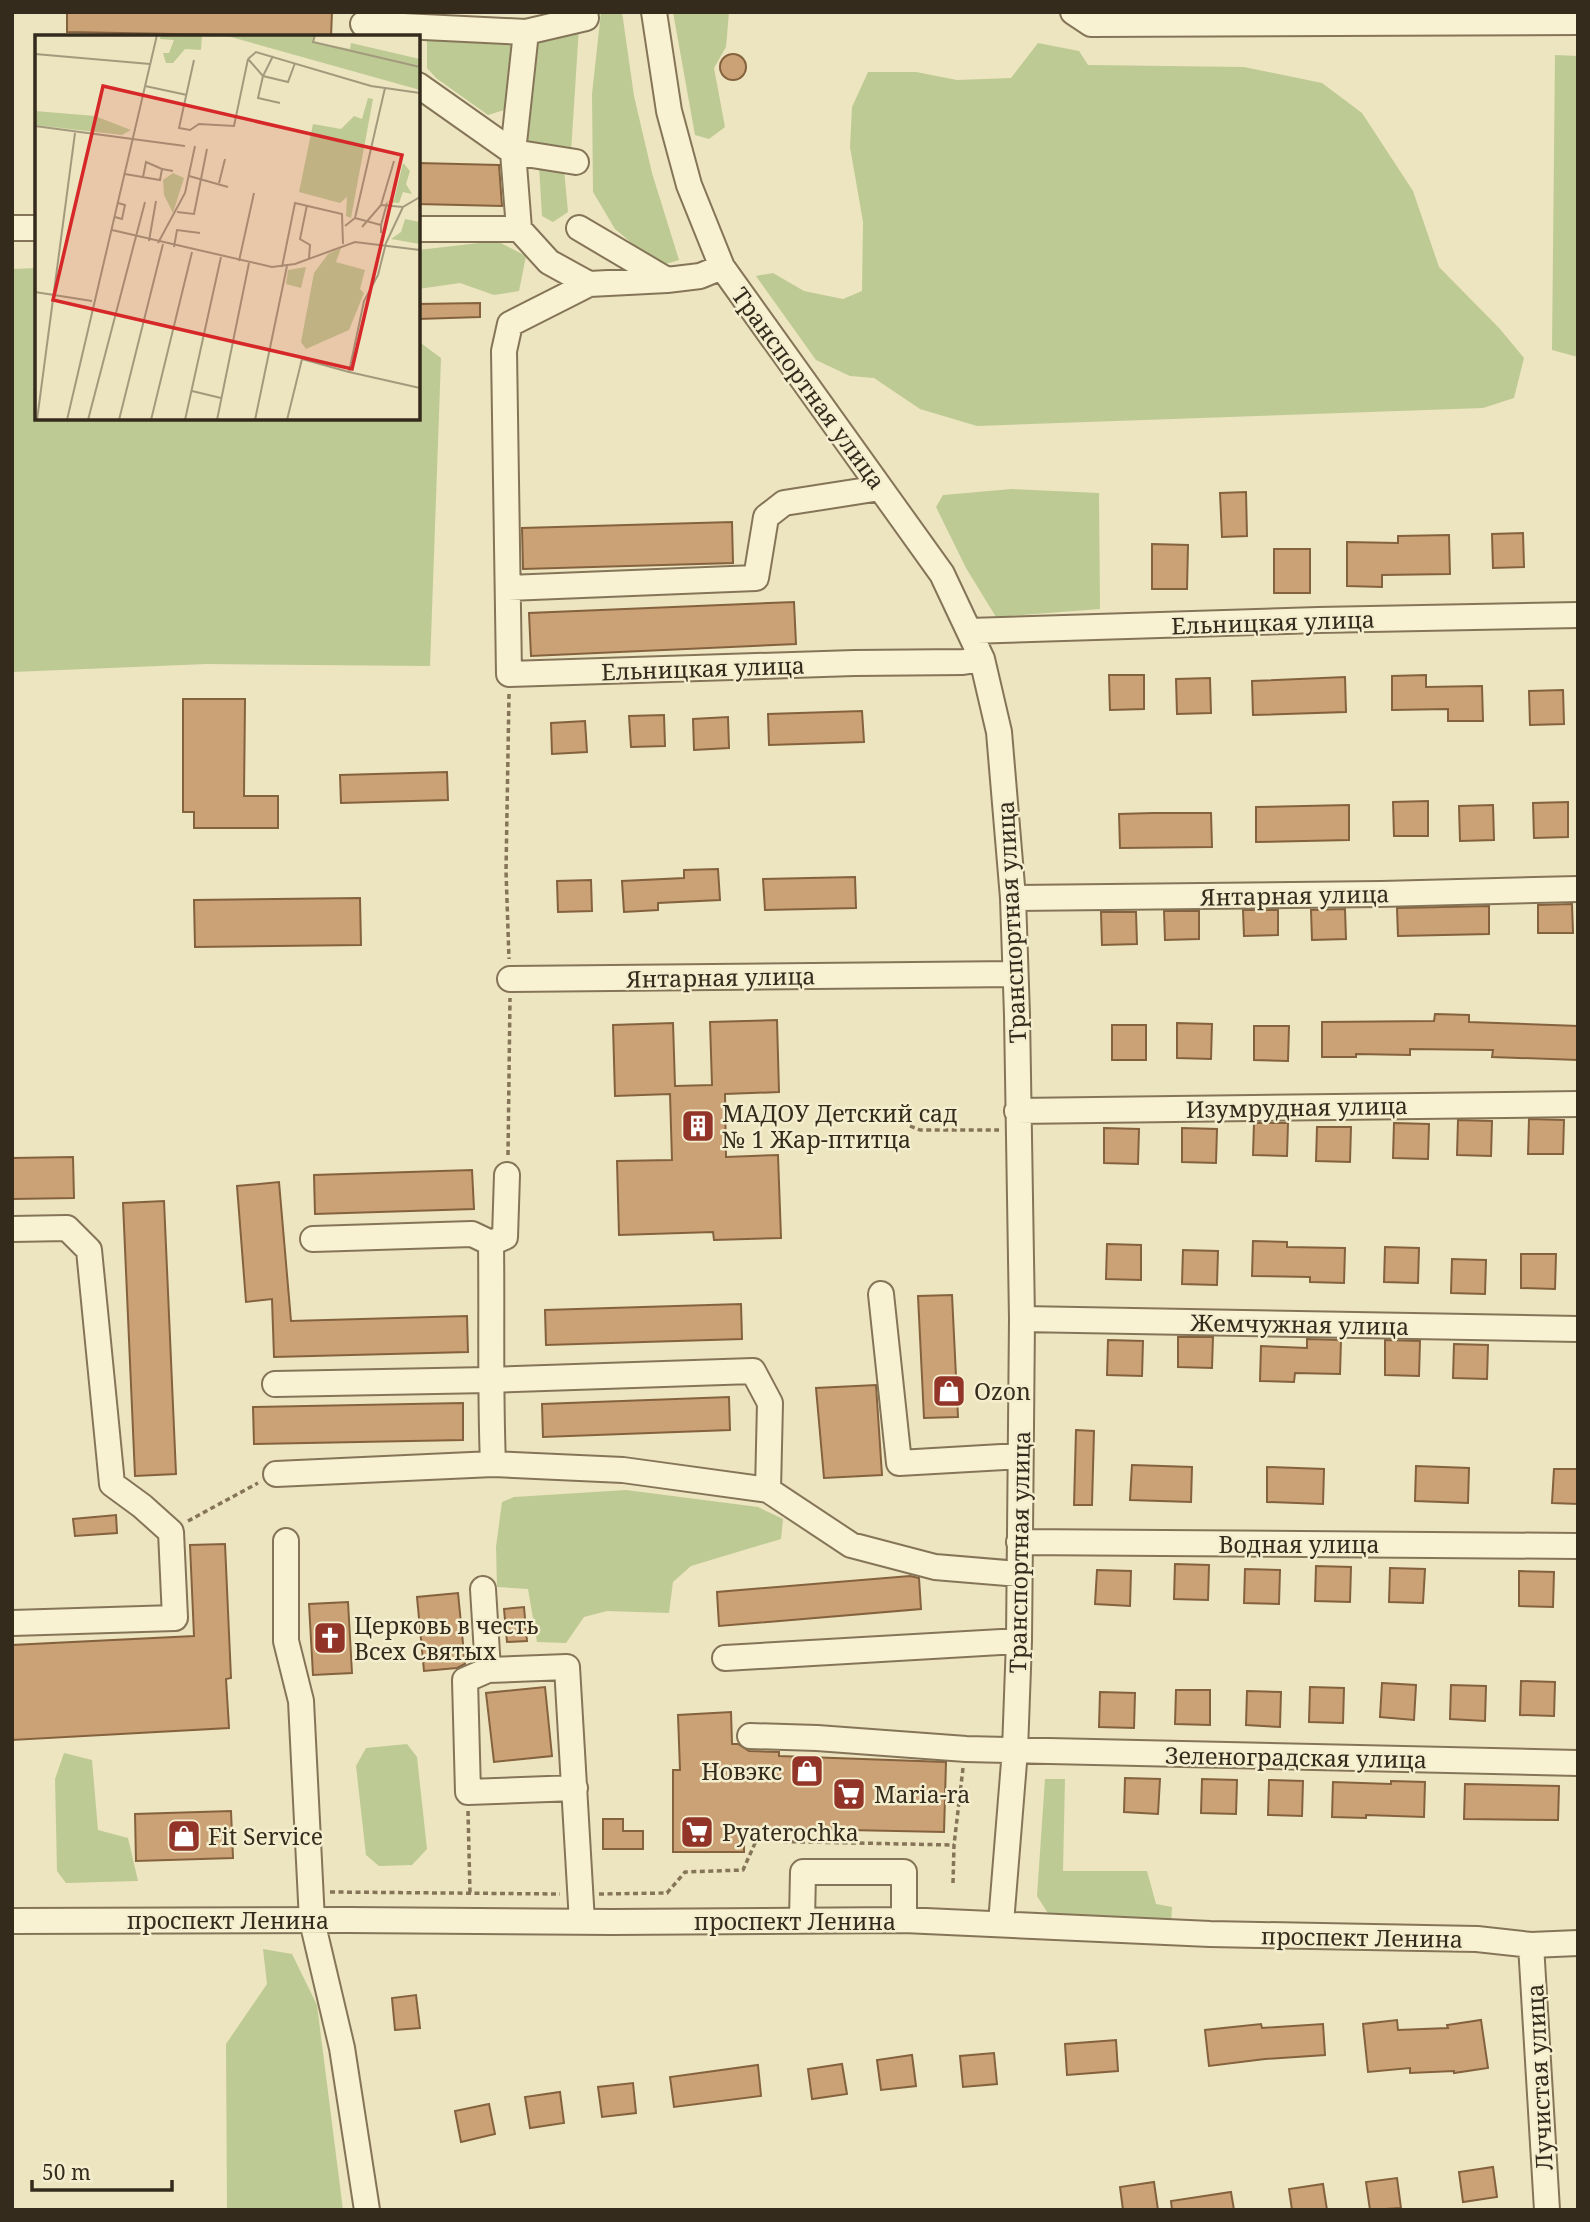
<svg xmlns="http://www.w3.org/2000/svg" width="1590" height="2222" viewBox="0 0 1590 2222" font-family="'Noto Serif',serif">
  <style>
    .green { fill: #beca94 }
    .building { fill: #cba276; stroke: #84623e; stroke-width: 2 }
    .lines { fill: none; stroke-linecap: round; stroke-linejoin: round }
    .minor-casing { stroke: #857558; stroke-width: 28 }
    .path { stroke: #857558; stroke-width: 3.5; stroke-dasharray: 5 3.5; stroke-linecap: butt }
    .minor { stroke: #f8f1d2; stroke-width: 24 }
    .labels { text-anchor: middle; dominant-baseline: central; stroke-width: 5; stroke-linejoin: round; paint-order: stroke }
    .street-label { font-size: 23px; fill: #352b1c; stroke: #f4eecf }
    .poi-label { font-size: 23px; fill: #352b1c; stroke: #f4eecf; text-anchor: start }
    .inset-road { fill: none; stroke: #a39a7e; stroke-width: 2 }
    .view { fill: #d62828; fill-opacity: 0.15; stroke: #d62828; stroke-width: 3.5 }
    .inset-edge { fill: none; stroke: #352b1c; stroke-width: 3.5 }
  </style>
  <rect width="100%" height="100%" fill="#ede4c0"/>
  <path class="green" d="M601,12H622L634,96L652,173L679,260L659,266L615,229L593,192L592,94Z
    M673,12H729L726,47L714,68L725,127L709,139L695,135Z
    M579,27L571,152L528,143L530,96L539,39Z
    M427,40H514V107L488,115L436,78L427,68Z
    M1038,43L1079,51L1088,65L1244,67L1322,83L1362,113L1413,191L1439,267L1500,329L1524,358L1514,398L1483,408L977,426L920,409L874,378L850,376L816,360L756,276L773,273L804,291L843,299L862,291L863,222L850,147L852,107L868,72H916L957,80L1011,78Z
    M1555,55L1578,56V357L1552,350Z
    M539,166L564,169L568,212L553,222L542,216Z
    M497,241L526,256L519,291L494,295L460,283L418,289V250Z
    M37,268V418H418V341L441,358L430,666L207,664L12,672V269Z
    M1012,489L1099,493L1100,609L996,617L966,568L936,507L943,495Z
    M626,1490L758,1507L783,1519L781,1539L691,1566L673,1582L669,1613L607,1611L584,1617L566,1643L537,1642L528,1589L497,1587L496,1547L502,1502L514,1497Z
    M407,1744L417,1757L427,1849L412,1865L379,1866L366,1855L356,1766L366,1748Z
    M64,1753L92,1760L98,1830L128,1838L138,1881L66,1883L57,1871L55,1779Z
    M1045,1779H1065L1063,1871H1147L1156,1904L1172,1907L1171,1923L1049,1915L1037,1896Z
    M263,1949L292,1954L317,2005L343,2210H227L226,2044L267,1984Z"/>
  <path class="building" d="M67,12H332L331,37L67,32Z
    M720 67a13 13 0 1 1 26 0a13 13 0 1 1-26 0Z
    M418,163L499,165L502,206L418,204Z
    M480,303V317L418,319V304Z
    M1246,492L1247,536L1222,537L1220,493Z
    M732,522L733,563L523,569L522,528Z
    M1523,533L1524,567L1493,568L1492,534Z
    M1449,535L1450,574L1382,575V587L1347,586V542L1398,543V536Z
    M1152,544L1188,545L1187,589H1152Z
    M1274,549H1310V593H1274Z
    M794,602L796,644L531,656L529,613Z
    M1109,675H1144V709L1110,710Z
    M1426,675V687L1482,686L1483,721H1448V709L1392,710V676Z
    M1345,677L1346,712L1253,715L1252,681Z
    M1210,678L1211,713L1177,714L1176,679Z
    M1563,690L1564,724L1530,725L1529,691Z
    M183,699H245L244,796H278V828H194V812H183Z
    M862,711L864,742L769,745L768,714Z
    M664,715L665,746L631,747L629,716Z
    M728,717L729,748L694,750L693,719Z
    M585,721L587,752L552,754L551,723Z
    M447,772L448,800L341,803L340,775Z
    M1428,801V836H1394L1393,802Z
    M1568,802V837L1534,838L1533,803Z
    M1349,805V840L1256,842V807Z
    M1493,805L1494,840L1460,841L1459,806Z
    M1153,813H1211L1212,847L1120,848L1119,814Z
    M718,869L720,900L658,903V910L624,912L622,881L684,878V870Z
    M855,877L856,908L765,910L763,879Z
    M591,880L592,911L558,912L557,881Z
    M360,898L361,945L195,947L194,900Z
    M1572,904L1573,933H1538V905Z
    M1489,906V934L1398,936L1397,908Z
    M1345,909L1346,939L1312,940L1311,910Z
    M1243,910H1278V935L1244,936Z
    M1164,911H1199V939L1165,940Z
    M1101,912H1136L1137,944L1102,945Z
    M1435,1014L1469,1015V1022L1578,1026V1060L1492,1057L1493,1050L1410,1049V1055L1356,1054V1057H1322V1022L1434,1021Z
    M777,1020L779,1092L725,1094L726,1157L778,1155L781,1238L714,1240L713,1232L619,1235L617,1161L672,1160L670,1094L615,1096L613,1025L673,1023L675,1086L712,1085L710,1022Z
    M1177,1023L1212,1024L1211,1059L1177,1058Z
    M1112,1025H1146V1060H1112Z
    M1254,1026H1289L1288,1061L1254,1060Z
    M1529,1119L1564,1120L1563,1154H1528Z
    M1458,1120L1492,1121L1491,1156L1457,1155Z
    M1254,1123H1288L1287,1156L1253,1155Z
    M1394,1123L1429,1124L1428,1159L1393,1158Z
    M1317,1127H1351L1350,1162L1316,1161Z
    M1104,1128L1139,1129L1138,1164L1104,1163Z
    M1182,1128L1217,1129L1216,1163L1182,1162Z
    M73,1157L74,1198L12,1199V1158Z
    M472,1170L474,1209L315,1214L314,1175Z
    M279,1182L291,1321L467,1316L468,1352L274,1357L272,1299L246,1302L237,1186Z
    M164,1201L176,1474L135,1476L123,1203Z
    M1253,1241L1287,1242V1247L1345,1248L1344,1283L1310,1282V1277L1252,1276Z
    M1107,1244L1141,1245V1280L1106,1279Z
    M1385,1247L1419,1248L1418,1283L1384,1282Z
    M1183,1250L1218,1251L1217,1285L1182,1284Z
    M1521,1254H1556L1555,1289L1521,1288Z
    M1452,1259L1486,1260L1485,1294L1451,1293Z
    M952,1295L958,1417L924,1418L918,1296Z
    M741,1304L742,1339L546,1345L545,1310Z
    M1178,1337H1213L1212,1368L1178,1367Z
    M1307,1339L1341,1340L1340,1374L1295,1373L1294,1382L1260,1381L1261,1346L1307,1348Z
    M1108,1340L1143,1341L1142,1376L1107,1375Z
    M1385,1340L1420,1341L1419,1376L1385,1375Z
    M1454,1344L1488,1345L1487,1379L1453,1378Z
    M876,1385L882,1475L824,1478L816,1388Z
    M729,1397L730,1430L543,1437L542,1404Z
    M463,1403V1440L254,1444L253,1407Z
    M1076,1430L1094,1431L1092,1505H1074Z
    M1132,1465L1192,1467L1191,1502L1130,1500Z
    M1416,1466L1469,1468L1468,1503L1415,1501Z
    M1267,1467L1324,1469L1323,1504L1267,1502Z
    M1554,1469H1578V1504L1552,1503Z
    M116,1515L117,1533L75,1536L73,1519Z
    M225,1544L231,1678L226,1679L229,1728L12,1740V1645L194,1636L190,1545Z
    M1175,1564L1209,1565L1208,1600L1174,1599Z
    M1316,1566L1351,1567L1350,1602L1315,1601Z
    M1390,1568L1425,1569L1423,1603L1389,1602Z
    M1245,1569L1280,1570L1279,1604L1244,1603Z
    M1097,1570L1131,1571L1130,1606L1095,1604Z
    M1519,1571L1554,1572L1553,1607L1519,1606Z
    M910,1576L919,1578L921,1609L719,1626L717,1592Z
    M458,1593L465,1664L457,1668L424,1671L417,1597Z
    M348,1602L352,1673L313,1675L309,1604Z
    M524,1607L527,1641L507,1642L504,1609Z
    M1521,1681L1555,1682L1554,1716L1520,1715Z
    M1382,1683L1416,1685L1414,1720L1380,1717Z
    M1451,1685L1486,1686L1485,1721L1450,1719Z
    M545,1687L552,1756L494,1762L486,1693Z
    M1310,1687L1344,1688L1343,1723L1309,1722Z
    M1176,1690H1210V1725L1175,1724Z
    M1247,1691L1281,1692L1280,1727L1246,1725Z
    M1100,1692L1135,1693L1134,1728L1099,1727Z
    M731,1712L732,1744H738L749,1751L779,1752V1756L946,1762L944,1832L744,1828V1852H673V1770H680L678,1715Z
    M1125,1778L1160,1779L1158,1814L1124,1812Z
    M1202,1779L1237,1780L1236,1814L1201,1813Z
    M1269,1780L1303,1781L1302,1816L1268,1815Z
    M1391,1781L1425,1782L1424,1817L1366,1815V1818L1332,1817L1333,1782L1391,1784Z
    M1465,1784L1559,1786L1558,1820L1464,1819Z
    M231,1811L233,1858L136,1861L135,1814Z
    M603,1819H623V1831H643V1849H603Z
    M416,1995L420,2028L395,2030L392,1998Z
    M1397,2020L1398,2030L1448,2028L1447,2025L1481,2020L1488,2068L1454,2073V2071L1410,2073V2068L1368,2072L1363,2024Z
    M1261,2024L1262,2028L1323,2024L1325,2055L1265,2059L1209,2066L1205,2030Z
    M1116,2040L1118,2071L1067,2075L1065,2044Z
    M994,2053L997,2084L963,2087L960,2056Z
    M912,2055L916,2086L881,2090L877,2060Z
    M842,2064L847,2094L812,2099L808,2069Z
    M758,2065L761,2096L674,2107L670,2077Z
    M633,2083L636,2113L602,2117L598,2087Z
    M560,2092L564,2123L530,2128L525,2097Z
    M489,2104L495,2134L461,2142L455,2111Z
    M1493,2167L1497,2197L1463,2202L1459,2172Z
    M1397,2178L1401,2208L1370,2210L1366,2182Z
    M1154,2182L1158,2210H1123L1120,2187Z
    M1323,2184L1327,2210H1292L1289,2189Z
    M1231,2192L1234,2210H1172L1171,2201Z"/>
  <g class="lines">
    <defs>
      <path id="minor" d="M654,12L669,111L689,185L722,267L942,574L982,659L999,732L1013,898L1017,1015L1022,1319L1019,1641L1015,1750L1001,1923
        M1073,12L1091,24L1578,22
        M586,18L526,32L513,152L519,229L549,262L589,284
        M363,24L526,32
        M418,85L513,152L576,162
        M12,228H37
        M579,228L667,280
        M418,229H519
        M722,267L700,276L667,280L589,284L510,324L504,351L509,674L854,663L963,662L982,659
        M508,588L756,578L766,517L784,503L880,488
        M969,631L1318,620L1578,615
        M1013,898L1381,894L1578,889
        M510,979L1015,974
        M1017,1111L1578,1104
        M12,1229L67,1228L89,1250L112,1484L142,1506L171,1532L175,1618L12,1623
        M313,1239L472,1234L491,1243
        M881,1294L899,1463L1020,1456
        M1022,1319L1578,1329
        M275,1384L489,1380L753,1371L770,1403L768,1490
        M493,1464C490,1391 492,1317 491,1243L505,1237L507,1175
        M276,1474L493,1464L623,1470L768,1490L851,1545L935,1567L1019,1574
        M286,1541V1641L301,1701L312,1921L342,2048L367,2210
        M1019,1542L1578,1546
        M483,1589L488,1670L567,1667L582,1922
        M725,1658L1019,1641
        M488,1670L465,1680L468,1792L575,1788
        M750,1736L817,1738L966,1749L1578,1763
        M802,1920L803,1872H904V1920
        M12,1921L348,1920L612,1922L904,1920L1210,1934L1477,1939L1531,1945L1578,1943
        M1531,1945L1547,2210"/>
    </defs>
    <use href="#minor" class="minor-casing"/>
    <path class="path" d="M509,694L506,871L509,959
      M910,1126L920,1130H999
      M508,1155L510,998
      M188,1521L258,1483
      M468,1811L470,1893
      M953,1883L954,1845L963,1768
      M330,1892L560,1894
      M599,1894L667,1893L685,1872L743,1870L756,1841L954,1845"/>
    <use href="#minor" class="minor"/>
  </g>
  <defs>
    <symbol id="building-square" viewBox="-11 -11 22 22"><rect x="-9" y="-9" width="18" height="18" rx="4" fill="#933429" stroke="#f4eecf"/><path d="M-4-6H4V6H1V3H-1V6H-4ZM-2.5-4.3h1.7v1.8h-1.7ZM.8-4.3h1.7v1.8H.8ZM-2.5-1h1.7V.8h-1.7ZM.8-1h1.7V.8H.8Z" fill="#fff"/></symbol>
    <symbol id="shop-square" viewBox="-11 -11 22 22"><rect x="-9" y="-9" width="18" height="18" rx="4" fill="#933429" stroke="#f4eecf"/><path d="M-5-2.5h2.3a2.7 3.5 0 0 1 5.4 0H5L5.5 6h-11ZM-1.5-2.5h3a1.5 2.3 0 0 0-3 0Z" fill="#fff"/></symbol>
    <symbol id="church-square" viewBox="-11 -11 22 22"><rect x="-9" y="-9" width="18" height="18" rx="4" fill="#933429" stroke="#f4eecf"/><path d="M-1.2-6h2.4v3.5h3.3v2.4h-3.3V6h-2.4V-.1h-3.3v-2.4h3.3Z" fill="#fff"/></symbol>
    <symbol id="supermarket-square" viewBox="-11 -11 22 22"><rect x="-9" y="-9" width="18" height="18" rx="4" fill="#933429" stroke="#f4eecf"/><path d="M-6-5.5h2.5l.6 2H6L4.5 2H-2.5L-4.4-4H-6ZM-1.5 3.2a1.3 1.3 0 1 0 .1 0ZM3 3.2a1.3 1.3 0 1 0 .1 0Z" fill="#fff"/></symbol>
  </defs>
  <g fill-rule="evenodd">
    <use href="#building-square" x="679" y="1107" width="38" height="38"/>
    <use href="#shop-square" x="930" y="1372" width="38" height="38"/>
    <use href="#church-square" x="311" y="1619" width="38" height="38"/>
    <use href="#shop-square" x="788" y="1752" width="38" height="38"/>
    <use href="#supermarket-square" x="830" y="1775" width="38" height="38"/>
    <use href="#supermarket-square" x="678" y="1813" width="38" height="38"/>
    <use href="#shop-square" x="165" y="1817" width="38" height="38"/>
  </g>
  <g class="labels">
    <g class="street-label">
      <text transform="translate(809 388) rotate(54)">Транспортная улица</text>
      <text transform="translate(1273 622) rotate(-2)">Ельницкая улица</text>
      <text transform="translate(703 668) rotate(-2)">Ельницкая улица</text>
      <text transform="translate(1295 895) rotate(-1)">Янтарная улица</text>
      <text transform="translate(1011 922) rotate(-93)">Транспортная улица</text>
      <text transform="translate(721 977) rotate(-1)">Янтарная улица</text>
      <text transform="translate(1297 1107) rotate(-1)">Изумрудная улица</text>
      <text transform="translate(1300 1324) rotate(1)">Жемчужная улица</text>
      <text x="1299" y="1544">Водная улица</text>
      <text transform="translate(1019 1552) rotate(-89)">Транспортная улица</text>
      <text transform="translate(1296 1757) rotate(1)">Зеленоградская улица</text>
      <text x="228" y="1920">проспект Ленина</text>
      <text x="795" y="1921">проспект Ленина</text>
      <text transform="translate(1362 1937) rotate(1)">проспект Ленина</text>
      <text transform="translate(1539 2077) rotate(-93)">Лучистая улица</text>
    </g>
    <g class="poi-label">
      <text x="722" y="1113">МАДОУ Детский сад<tspan x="722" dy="26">№ 1 Жар-птитца</tspan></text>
      <text x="974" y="1391">Ozon</text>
      <text x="354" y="1625">Церковь в честь<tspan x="354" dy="26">Всех Святых</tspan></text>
      <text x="782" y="1771" text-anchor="end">Новэкс</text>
      <text x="874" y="1794">Maria-ra</text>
      <text x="722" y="1832">Pyaterochka</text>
      <text x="208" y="1836">Fit Service</text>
    </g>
  </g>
  <g transform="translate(35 35)">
    <rect width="385" height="385" fill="#ede4c0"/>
    <path d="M126,0H167L166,15L150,14L138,28H131L128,18H134L139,5L125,4ZM189,0H280L279,7L315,14L316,8L385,24V55ZM333,63L338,64L316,183L311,181L312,162L305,168L264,157L278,89L306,94L319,81L327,84ZM0,76L60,81L96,95L87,100L0,90ZM368,128L375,136L371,149L377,159L368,157L364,168L350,167L359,165ZM138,138L149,143L138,178L129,160L128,145ZM370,184L385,187V209L356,204L366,197ZM306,213L301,227L330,235L325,254L329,258L314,295L271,314L266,307L279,238L293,219ZM271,232L266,253L251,249L253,235Z" fill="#beca94"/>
    <path class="inset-road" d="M280,0L278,7L385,32M0,19L115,29M238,21L228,41L253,47L260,28M213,24L221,17L336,51L385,58M213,24L228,41L223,63L245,68M159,25L144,93L155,95L164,89L199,91L213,24M110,51L152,60M0,91L150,111M90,139L125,145L127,134L138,136M154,141L193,152M108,142L111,127L127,134M184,148L190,124M385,162L368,172L351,208L343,240L329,266L314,337L385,353M272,170L265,204L275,210L274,223M346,170L359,126M142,177L159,179L172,114M80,182L87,184L90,170L83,168M320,183L346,190V198M346,190L352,168M310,191L320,183L350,53M327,192L346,170L368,172M77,195L237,232L260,229L320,207L385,215M114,206L121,166M123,208L150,158L160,111M139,212L142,195L165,198M204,226L219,158M247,232L260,168L307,179L308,209M0,257L57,266M157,356L186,363M2,385L40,98M32,385L122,0M53,385L110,167M84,385L128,209M116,385L157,217M150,385L186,222M182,385L214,228M220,385L252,231M252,385L267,324L314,337"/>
    <path class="view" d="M68,51L367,120L317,334L18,265Z"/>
    <rect width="385" height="385" class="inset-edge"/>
  </g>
  <rect width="1590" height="2222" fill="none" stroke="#352b1c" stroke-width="28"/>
  <path d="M32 2180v10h140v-10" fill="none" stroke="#352b1c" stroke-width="3.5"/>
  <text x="42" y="2180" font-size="21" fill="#352b1c" stroke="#f4eecf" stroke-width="5" paint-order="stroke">50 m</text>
</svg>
